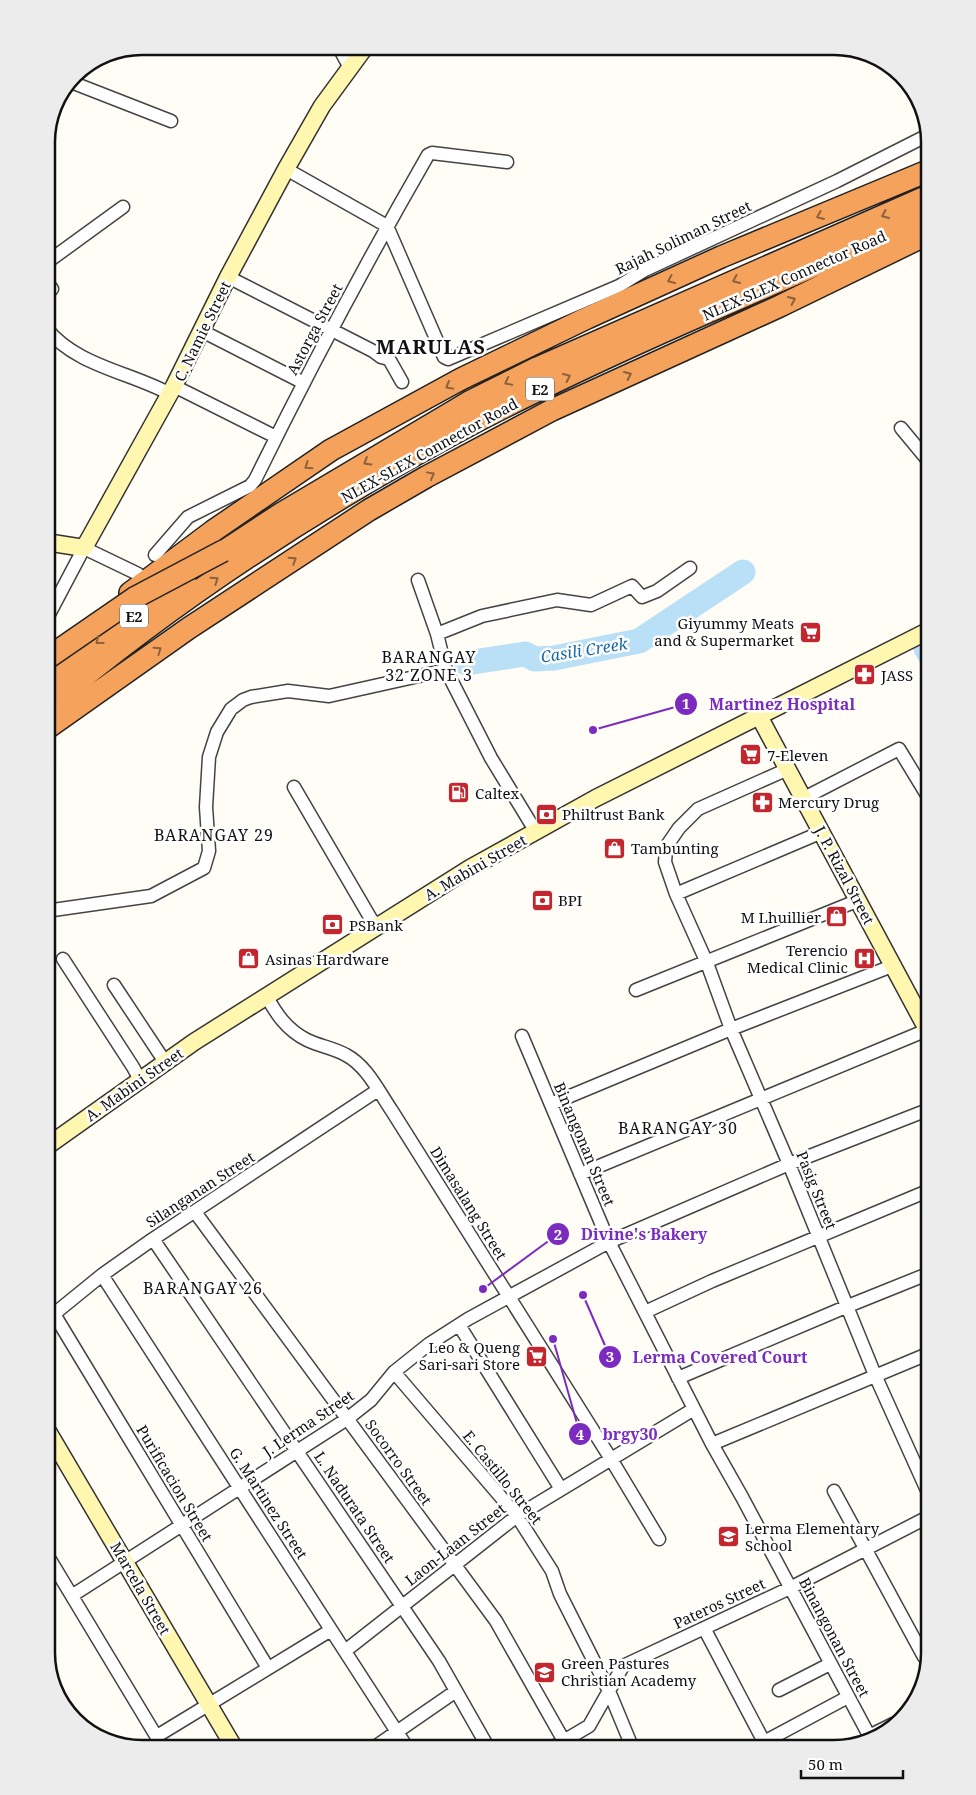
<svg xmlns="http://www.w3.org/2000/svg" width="976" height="1795" viewBox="0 0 976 1795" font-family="'Noto Serif',serif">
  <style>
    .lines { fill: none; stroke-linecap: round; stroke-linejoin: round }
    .river { stroke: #b9e0f7; stroke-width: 25 }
    .street-casing { stroke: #444; stroke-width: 15 }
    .secondary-casing { stroke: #333; stroke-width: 19 }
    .highway-casing { stroke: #222; stroke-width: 24 }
    .street { stroke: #fff; stroke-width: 12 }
    .secondary { stroke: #fff6b0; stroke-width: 16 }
    .highway { stroke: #f5a25d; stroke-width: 21 }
    .highway-bridge-casing { stroke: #222; stroke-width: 24; stroke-linecap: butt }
    .highway-bridge { stroke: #f5a25d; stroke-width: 21 }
    .oneway { stroke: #8e613b }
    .labels { text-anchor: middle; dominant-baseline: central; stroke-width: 5; stroke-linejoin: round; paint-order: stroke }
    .shield { fill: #fff; stroke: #585858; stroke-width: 1 }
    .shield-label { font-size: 14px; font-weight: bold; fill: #111 }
    .street-label { font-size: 15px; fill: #111; stroke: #fff }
    .poi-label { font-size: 15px; fill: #111; stroke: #fff; text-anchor: start }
    .water-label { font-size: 16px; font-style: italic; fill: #1768a6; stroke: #fff }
    .neighbourhood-label { font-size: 16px; letter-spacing: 1px; fill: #111; stroke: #fff }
    .district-label { font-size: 20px; font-weight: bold; letter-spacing: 1px; fill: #111; stroke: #fff }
    .rim { fill: none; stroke: #111; stroke-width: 2.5 }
    .leader { fill: none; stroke: #7b2cbf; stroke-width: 2 }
    .callout-dot { fill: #7b2cbf; stroke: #fff; stroke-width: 2 }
    .mark-label { font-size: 15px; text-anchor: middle; font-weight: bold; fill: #fff }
    .callout-label { font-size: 16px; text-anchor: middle; font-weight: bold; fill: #7b2cbf; stroke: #fff; stroke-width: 5; stroke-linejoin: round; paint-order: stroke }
  </style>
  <rect width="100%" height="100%" fill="#fffdf5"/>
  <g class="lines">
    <path class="river" d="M926,648L930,655
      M466,663L525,654L535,659L554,658L639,641L743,572"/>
    <defs>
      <path id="street" d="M338,46L350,68
        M71,82L171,121
        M286,169L387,226L444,357L448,359L619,286L645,270L837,181L928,135
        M46,263L123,207
        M228,277L373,351L381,357L389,359L402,382
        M46,294L52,289L46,281
        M46,328C76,366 130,372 170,394
        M202,331L304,383
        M174,386L276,437
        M901,428L930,463
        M155,555L188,517L250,486L255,480C309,370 367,261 428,155L432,153L507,162
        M418,580L437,634L446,670L491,758L536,832
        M46,620L84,548L138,574
        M437,634L482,616L557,600L591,605L632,586L642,597L657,591L690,568
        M788,769L698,809L679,828L668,844L666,850L665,862L676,894L707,963L731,1029L789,1164L875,1375L930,1497
        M294,787L371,919L378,926
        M804,798L899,749L930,800
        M676,894L822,832
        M46,911L151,896L204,868L209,851L206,807L209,757L217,732L231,709L243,700L251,697L288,691L329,696L446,670
        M63,959L133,1067L140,1080
        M114,985L165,1062
        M636,990L859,900
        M266,995C276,1014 287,1030 307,1040C319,1046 334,1048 346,1055C367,1066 379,1092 392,1111L611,1459L659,1539
        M522,1036L609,1242L712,1444L742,1497L872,1741
        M551,1104L731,1029L892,966
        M580,1174L927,1030
        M195,1212L496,1621L564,1741
        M153,1239L439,1661L489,1749
        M102,1275L408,1749
        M645,1312L712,1281L930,1190
        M54,1314L268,1668
        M46,1323L54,1314L102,1275L153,1239L378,1090
        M459,1325L561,1489
        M394,1372L517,1516L552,1571L560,1594L609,1691L633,1749
        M678,1378L848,1306L930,1273
        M712,1444L930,1353
        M834,1491L924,1657
        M46,1553L164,1749
        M73,1595L347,1419L371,1400L394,1372L429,1344L468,1319L609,1242L789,1164L930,1109
        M704,1628L764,1742L848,1697
        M345,1651L517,1516L694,1409
        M779,1690L830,1664
        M157,1736L331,1630
        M869,1736L893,1724
        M372,1749L456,1691
        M550,1749L589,1726L623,1666L790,1588L930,1516"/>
      <path id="secondary" d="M46,542L84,548L174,386L228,277L286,169L322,106L366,46
        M759,716L930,1035
        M46,1147L194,1042L470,868L596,798L930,630
        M46,1428L235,1749"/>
      <path id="highway" d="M209,561L282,513L469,402L537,368L930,195
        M130,593L213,531L331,450L461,379L587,318L721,257L930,170
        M46,683L102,639L185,579
        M46,708C179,596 326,501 479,420C625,344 779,282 930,216
        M46,729L189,628L253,586L369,510L426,477L552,410L780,306L930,233"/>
    </defs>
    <use href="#street" class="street-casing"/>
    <use href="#secondary" class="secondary-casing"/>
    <use href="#highway" class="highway-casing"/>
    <use href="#street" class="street"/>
    <use href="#secondary" class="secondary"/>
    <use href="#highway" class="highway"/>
    <defs>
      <path id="highway-bridge" d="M46,659L136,597L223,551"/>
    </defs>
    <use href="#highway-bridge" class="highway-bridge-casing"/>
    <use href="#highway-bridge" class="highway-bridge"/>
  </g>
  <defs><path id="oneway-chevron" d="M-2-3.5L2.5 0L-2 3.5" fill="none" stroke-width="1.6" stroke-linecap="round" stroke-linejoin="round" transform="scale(1.25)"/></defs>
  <g class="oneway">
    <use href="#oneway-chevron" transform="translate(885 215) rotate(156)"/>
    <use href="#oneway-chevron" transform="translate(820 216) rotate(157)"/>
    <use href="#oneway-chevron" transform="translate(671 280) rotate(156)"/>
    <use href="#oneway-chevron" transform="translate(736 280) rotate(156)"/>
    <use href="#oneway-chevron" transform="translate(792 300) rotate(-25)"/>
    <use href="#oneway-chevron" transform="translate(628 375) rotate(-25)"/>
    <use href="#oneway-chevron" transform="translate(567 377) rotate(-25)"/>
    <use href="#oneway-chevron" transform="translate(508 382) rotate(153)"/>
    <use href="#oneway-chevron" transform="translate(449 386) rotate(151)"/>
    <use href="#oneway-chevron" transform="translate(367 462) rotate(149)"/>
    <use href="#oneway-chevron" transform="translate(308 466) rotate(146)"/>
    <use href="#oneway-chevron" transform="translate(431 475) rotate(-29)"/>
    <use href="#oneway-chevron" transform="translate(293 560) rotate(-33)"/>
    <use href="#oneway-chevron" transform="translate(215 580) rotate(-35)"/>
    <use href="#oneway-chevron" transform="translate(99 641) rotate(142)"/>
    <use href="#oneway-chevron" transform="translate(158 650) rotate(-35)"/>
  </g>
  <defs>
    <symbol id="supermarket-square" viewBox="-11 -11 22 22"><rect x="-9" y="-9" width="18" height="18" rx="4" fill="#c4262e" stroke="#fff"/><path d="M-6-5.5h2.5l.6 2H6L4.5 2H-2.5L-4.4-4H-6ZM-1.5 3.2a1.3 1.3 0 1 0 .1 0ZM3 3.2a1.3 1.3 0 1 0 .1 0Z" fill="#fff"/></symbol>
    <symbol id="pharmacy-square" viewBox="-11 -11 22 22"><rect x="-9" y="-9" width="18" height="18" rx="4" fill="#c4262e" stroke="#fff"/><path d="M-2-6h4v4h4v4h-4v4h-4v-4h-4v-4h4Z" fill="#fff"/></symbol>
    <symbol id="fuel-square" viewBox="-11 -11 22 22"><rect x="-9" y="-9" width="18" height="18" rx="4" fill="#c4262e" stroke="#fff"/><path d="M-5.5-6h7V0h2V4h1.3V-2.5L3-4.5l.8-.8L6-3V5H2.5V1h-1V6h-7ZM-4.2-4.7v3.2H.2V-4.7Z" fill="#fff"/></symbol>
    <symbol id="bank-square" viewBox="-11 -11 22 22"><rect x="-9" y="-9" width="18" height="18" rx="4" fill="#c4262e" stroke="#fff"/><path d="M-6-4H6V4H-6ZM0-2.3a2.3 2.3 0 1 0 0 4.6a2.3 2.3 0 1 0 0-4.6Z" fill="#fff"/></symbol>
    <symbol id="shop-square" viewBox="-11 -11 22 22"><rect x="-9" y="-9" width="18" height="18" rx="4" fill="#c4262e" stroke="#fff"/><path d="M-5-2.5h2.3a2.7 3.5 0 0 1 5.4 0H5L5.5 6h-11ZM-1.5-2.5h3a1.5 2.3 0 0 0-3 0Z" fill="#fff"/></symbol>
    <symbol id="hospital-square" viewBox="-11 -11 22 22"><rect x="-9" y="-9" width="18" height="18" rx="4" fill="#c4262e" stroke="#fff"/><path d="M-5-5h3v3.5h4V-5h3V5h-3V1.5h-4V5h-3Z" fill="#fff"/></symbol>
    <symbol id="school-square" viewBox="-11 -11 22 22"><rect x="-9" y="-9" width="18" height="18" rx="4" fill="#c4262e" stroke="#fff"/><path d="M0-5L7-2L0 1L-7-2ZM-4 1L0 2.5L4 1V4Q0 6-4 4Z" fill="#fff"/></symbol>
  </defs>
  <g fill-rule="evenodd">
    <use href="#supermarket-square" x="798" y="620" width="25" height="25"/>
    <use href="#pharmacy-square" x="852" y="662" width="25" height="25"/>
    <use href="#supermarket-square" x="738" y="742" width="25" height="25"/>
    <use href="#fuel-square" x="446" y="780" width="25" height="25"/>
    <use href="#pharmacy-square" x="750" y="790" width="25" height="25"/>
    <use href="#bank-square" x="534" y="802" width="25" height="25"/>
    <use href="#shop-square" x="602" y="836" width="25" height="25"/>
    <use href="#bank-square" x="530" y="888" width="25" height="25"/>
    <use href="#shop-square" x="824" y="904" width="25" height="25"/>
    <use href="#bank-square" x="320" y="912" width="25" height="25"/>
    <use href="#shop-square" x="236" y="946" width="25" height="25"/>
    <use href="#hospital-square" x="852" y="946" width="25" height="25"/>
    <use href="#supermarket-square" x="524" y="1344" width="25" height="25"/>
    <use href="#school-square" x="716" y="1524" width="25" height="25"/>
    <use href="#school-square" x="532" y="1660" width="25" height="25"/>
  </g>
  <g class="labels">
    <g class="shield">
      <rect x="526" y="377.5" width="28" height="23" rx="4"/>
      <rect x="120" y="604.5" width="28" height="23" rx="4"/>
    </g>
    <g class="shield-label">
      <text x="540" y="389">E2</text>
      <text x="134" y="616">E2</text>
    </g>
    <g class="street-label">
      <text transform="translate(683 237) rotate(-26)">Rajah Soliman Street</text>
      <text transform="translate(794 275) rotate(-24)">NLEX-SLEX Connector Road</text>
      <text transform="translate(314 329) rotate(-62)">Astorga Street</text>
      <text transform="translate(202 331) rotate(-64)">C. Namie Street</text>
      <text transform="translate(429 450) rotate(-29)">NLEX-SLEX Connector Road</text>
      <text transform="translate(475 867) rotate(-30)">A. Mabini Street</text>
      <text transform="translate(845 875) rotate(62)">J. P. Rizal Street</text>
      <text transform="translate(134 1084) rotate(-35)">A. Mabini Street</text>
      <text transform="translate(585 1144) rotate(67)">Binangonan Street</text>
      <text transform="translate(200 1189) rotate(-33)">Silanganan Street</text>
      <text transform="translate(817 1190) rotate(68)">Pasig Street</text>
      <text transform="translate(469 1203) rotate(58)">Dimasalang Street</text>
      <text transform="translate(308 1423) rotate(-34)">J. Lerma Street</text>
      <text transform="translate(399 1462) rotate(54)">Socorro Street</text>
      <text transform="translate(503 1477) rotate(51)">E. Castillo Street</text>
      <text transform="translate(175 1483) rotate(59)">Purificacion Street</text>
      <text transform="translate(269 1503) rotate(57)">G. Martinez Street</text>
      <text transform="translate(355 1507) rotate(56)">L. Nadurata Street</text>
      <text transform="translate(455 1544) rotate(-38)">Laon-Laan Street</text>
      <text transform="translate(141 1588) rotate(60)">Marcela Street</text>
      <text transform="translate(719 1603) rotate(-25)">Pateros Street</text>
      <text transform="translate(835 1637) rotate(62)">Binangonan Street</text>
    </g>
    <g class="poi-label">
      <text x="794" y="623" text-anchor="end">Giyummy Meats<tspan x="794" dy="17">and &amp; Supermarket</tspan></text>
      <text x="881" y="675">JASS</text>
      <text x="767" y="755">7-Eleven</text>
      <text x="475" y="793">Caltex</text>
      <text x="778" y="802">Mercury Drug</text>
      <text x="562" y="814">Philtrust Bank</text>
      <text x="631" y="848">Tambunting</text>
      <text x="558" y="900">BPI</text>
      <text x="821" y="917" text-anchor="end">M Lhuillier</text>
      <text x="349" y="925">PSBank</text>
      <text x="848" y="950" text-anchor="end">Terencio<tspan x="848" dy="17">Medical Clinic</tspan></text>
      <text x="265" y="959">Asinas Hardware</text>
      <text x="520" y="1347" text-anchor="end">Leo &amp; Queng<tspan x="520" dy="17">Sari-sari Store</tspan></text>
      <text x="745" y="1528">Lerma Elementary<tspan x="745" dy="17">School</tspan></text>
      <text x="561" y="1663">Green Pastures<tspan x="561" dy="17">Christian Academy</tspan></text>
    </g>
    <g class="water-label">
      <text transform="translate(584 650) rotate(-9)">Casili Creek</text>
    </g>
    <g class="neighbourhood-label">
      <text x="429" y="657">BARANGAY<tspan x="429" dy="18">32 ZONE 3</tspan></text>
      <text x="214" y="835">BARANGAY 29</text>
      <text x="678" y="1128">BARANGAY 30</text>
      <text x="203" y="1288">BARANGAY 26</text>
    </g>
    <g class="district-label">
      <text x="431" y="346">MARULAS</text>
    </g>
  </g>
  <path d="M0 0H976V1795H0ZM142 55H834A87 87 0 0 1 921 142V1653A87 87 0 0 1 834 1740H142A87 87 0 0 1 55 1653V142A87 87 0 0 1 142 55Z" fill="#ececec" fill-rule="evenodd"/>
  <path class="rim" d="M142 55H834A87 87 0 0 1 921 142V1653A87 87 0 0 1 834 1740H142A87 87 0 0 1 55 1653V142A87 87 0 0 1 142 55Z"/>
  <path class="leader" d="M593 730L686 704M483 1289L558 1234M583 1295L610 1357M553 1339L580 1434"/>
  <g class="callout-dot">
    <circle cx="593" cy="730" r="5"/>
    <circle cx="483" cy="1289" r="5"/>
    <circle cx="583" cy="1295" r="5"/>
    <circle cx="553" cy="1339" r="5"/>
    <circle cx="686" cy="704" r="12"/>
    <circle cx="558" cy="1234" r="12"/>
    <circle cx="610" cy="1357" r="12"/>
    <circle cx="580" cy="1434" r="12"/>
  </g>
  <g class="mark-label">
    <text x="686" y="709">1</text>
    <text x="558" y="1240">2</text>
    <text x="610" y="1362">3</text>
    <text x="580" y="1440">4</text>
  </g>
  <g class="callout-label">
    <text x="782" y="710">Martinez Hospital</text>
    <text x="644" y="1240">Divine's Bakery</text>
    <text x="720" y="1363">Lerma Covered Court</text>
    <text x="630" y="1440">brgy30</text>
  </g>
  <path d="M801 1770v8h102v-8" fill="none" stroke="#111111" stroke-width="2.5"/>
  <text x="808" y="1770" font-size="15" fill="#111111" stroke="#ffffff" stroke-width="4" paint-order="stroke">50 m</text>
</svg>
